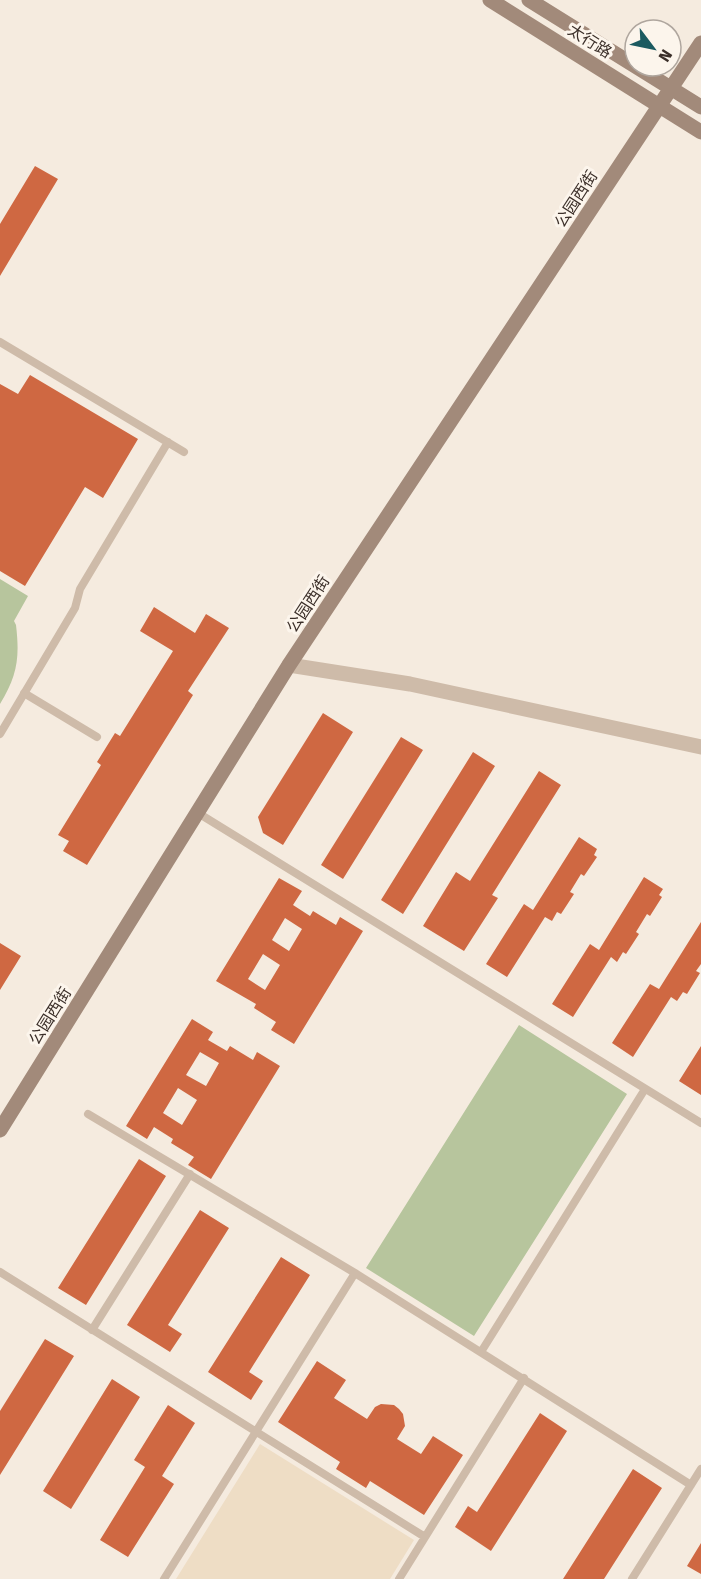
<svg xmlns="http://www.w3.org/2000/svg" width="701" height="1579" viewBox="0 0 701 1579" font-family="'Fira Sans','Noto Sans SC',sans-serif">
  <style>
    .green { fill: #b7c59d }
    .plaza { fill: #eeddc5 }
    .building { fill: #cf6842; fill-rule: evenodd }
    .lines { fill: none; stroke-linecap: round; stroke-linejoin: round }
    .lane { stroke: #cebba9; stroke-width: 8 }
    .street { stroke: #cebba9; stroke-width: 15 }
    .secondary { stroke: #a28a7a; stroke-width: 15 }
    .labels { text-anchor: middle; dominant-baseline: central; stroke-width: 6; stroke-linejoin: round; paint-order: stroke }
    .street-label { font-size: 16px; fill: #3b2f29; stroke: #fcf5ec }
  </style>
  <rect width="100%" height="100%" fill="#f5ebdf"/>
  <path class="green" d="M0,579L28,596L14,621L16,625C20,659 17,676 0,704Z
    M519,1025L627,1094L474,1336L366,1268Z"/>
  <path class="plaza" d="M260,1444L414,1540L390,1579H176Z"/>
  <path class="building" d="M35,166L58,179L0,276V224Z
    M30,375L138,439L103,498L85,487L25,586L0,571V384L18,394Z
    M154,607L195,633L206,614L229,628L188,691L193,695L87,865L63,851L69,841L58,835L101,765L97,762L115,733L120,736L173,651L140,631Z
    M323,713L353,732L283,845L263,833L258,817Z
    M401,737L423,750L343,879L321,865Z
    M473,752L495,766L403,914L381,900Z
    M539,771L561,785L492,895L498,898L464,951L423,926L456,872L470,881Z
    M579,837L597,849L594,855L597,857L584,876L581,874L570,892L574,894L561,914L557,912L552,921L545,917L507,977L486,964L524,904L533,910Z
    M644,877L663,889L659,895L662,897L650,916L647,914L636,932L639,934L626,954L623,952L617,962L611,957L573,1017L552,1004L590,944L599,950Z
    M279,878L302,891L293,905L310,916L313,911L336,925L340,917L363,931L294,1044L271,1030L276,1022L254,1008L256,1004L216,981ZM285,918L302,929L289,951L272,940ZM263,954L280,965L265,990L248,979Z
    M701,922V964L696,971L700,973L687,994L683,992L677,1001L671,997L633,1057L612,1043L650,984L659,989Z
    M0,943L21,956L0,990Z
    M192,1019L213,1032L208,1040L227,1051L230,1046L253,1060L257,1052L280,1066L211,1179L188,1165L194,1157L171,1143L173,1139L154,1127L147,1139L126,1126ZM200,1052L219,1063L206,1086L186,1075ZM178,1088L197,1100L182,1125L163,1113Z
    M701,1046V1095L679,1081Z
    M139,1159L166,1176L86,1305L58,1288Z
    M200,1210L229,1228L168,1325L182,1334L170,1352L127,1325Z
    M281,1257L310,1275L249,1372L263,1381L251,1400L208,1372Z
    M45,1339L74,1356L0,1475V1411Z
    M317,1361L346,1380L334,1398L367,1419L375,1407L381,1404L394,1405L399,1409L403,1414L405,1426L397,1439L421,1454L433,1436L463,1455L424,1515L370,1481L366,1488L336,1469L340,1462L278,1422Z
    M112,1379L140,1397L71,1509L43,1491Z
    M168,1405L195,1423L162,1476L174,1484L128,1557L100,1540L145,1467L134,1460Z
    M540,1413L567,1431L491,1551L455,1527L468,1506L477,1512Z
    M633,1469L662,1488L604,1579H563Z
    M701,1543V1574L687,1566Z"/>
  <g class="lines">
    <path class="lane" d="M0,342L184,452
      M24,693L97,737
      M0,734L75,608L80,589L168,442
      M198,813L701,1123
      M88,1114L355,1273L691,1485
      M0,1272L425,1537
      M92,1330L190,1174
      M481,1352L645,1089
      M164,1579L355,1273
      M399,1579L524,1378
      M632,1579L701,1469"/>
    <path class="street" d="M289,665L410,684L701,747"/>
    <path class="secondary" d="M490,0L701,132
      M529,0L701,107
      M0,1130L289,665L701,43"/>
  </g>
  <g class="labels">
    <g class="street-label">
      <text transform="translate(590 41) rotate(32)">太行路</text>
      <text transform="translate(576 199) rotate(-57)">公园西街</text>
      <text transform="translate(308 604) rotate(-57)">公园西街</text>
      <text transform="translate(50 1016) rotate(-58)">公园西街</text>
    </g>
  </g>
  <g transform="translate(653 48) rotate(122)"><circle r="28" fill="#fcf5ec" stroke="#afa69e" stroke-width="1.5"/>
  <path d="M0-4.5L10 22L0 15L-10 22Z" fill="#1b5a60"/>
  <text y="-9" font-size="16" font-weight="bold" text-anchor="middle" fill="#3b2f29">N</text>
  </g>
</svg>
